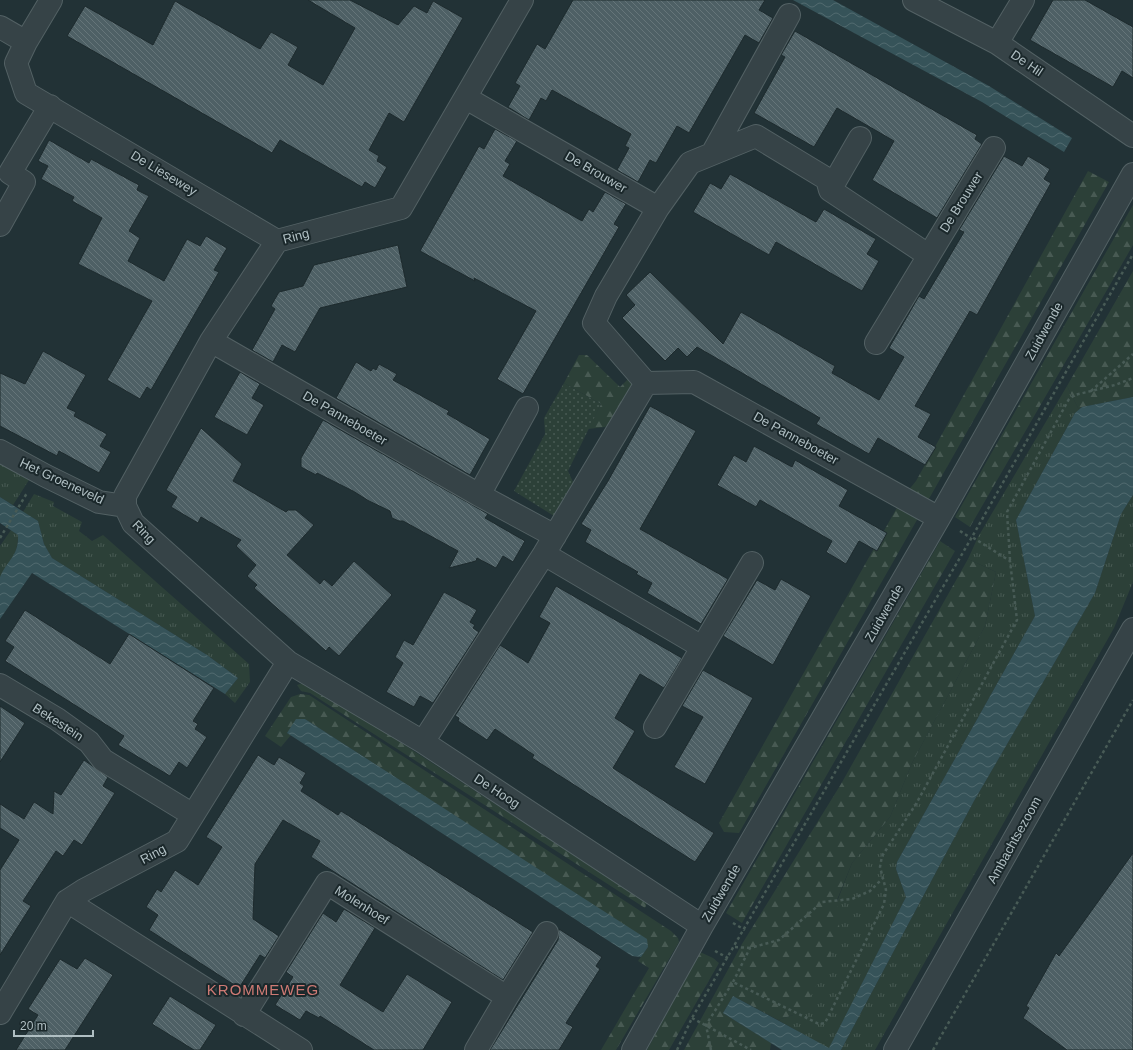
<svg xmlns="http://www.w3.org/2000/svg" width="1133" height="1050" viewBox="0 0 1133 1050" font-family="Helvetica,sans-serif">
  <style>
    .grass { fill: url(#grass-tufts) }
    .forest { fill: url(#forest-firs) }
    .park { fill: url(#park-dots) }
    .water { fill: url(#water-waves) }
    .building { fill: url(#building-back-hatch); stroke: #1d2a2d }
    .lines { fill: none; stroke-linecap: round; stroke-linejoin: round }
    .minor-casing { stroke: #536164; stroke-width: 24 }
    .path { stroke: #485b56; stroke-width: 2.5; stroke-dasharray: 3 3; stroke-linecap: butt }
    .minor { stroke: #364347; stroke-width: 22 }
    .labels { text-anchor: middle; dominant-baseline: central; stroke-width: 4; stroke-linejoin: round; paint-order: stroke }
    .street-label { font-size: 13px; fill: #b0bfc3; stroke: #1b282b }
    .quarter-label { font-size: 15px; letter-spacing: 1px; fill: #ce7a74; stroke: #1b282b }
  </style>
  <defs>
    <pattern id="grass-tufts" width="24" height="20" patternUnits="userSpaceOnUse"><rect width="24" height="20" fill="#2c4038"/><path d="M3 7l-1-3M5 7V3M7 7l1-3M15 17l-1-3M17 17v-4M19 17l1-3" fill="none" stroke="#485a53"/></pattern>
    <pattern id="forest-firs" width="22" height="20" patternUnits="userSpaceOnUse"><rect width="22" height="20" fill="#2c4038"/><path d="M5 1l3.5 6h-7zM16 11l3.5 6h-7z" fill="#485a53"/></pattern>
    <pattern id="park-dots" width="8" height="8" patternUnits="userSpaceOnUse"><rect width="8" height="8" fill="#2c4038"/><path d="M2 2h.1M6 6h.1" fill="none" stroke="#485a53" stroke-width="1.8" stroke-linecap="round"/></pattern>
    <pattern id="water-waves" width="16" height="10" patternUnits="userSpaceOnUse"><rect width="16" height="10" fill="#365359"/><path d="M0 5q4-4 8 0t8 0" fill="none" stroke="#516a6f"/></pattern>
    <pattern id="building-back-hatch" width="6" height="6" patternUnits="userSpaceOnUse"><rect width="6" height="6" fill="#4e6065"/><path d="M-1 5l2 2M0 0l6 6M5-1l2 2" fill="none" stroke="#657579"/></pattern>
  </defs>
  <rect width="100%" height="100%" fill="#223236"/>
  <path class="grass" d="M1067,386L1079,410L1075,413L1016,520L1035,616L897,862L896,869L906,897L829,1049L778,1020L793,1015L852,863L890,817L912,763L985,626L996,572L968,559L978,537Z
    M0,463L29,480L13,505L0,497Z
    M34,494L54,502L53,506L82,522L79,531L92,541L103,535L249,664L250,682L235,703L225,694L238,678L207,655L52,558L44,544L38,521L23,512Z
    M1133,495V582L1114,628L875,1050H841L974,801L1095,593L1121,514Z
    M11,530L18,535C19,552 9,564 0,578V546Z"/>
  <path class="forest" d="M1088,171L1109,182L739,833L724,832L719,823L903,497L916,481Z
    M1133,205V245L970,527L955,517Z
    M1133,271V397L1082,407L1079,410L1067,386Z
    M579,355H587L620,387L629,378L632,381V386L610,423L605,427L588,429L601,404L564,383Z
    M940,541L955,551L742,923L726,913Z
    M968,559L996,572L985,626L912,763L890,817L852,863L837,900L840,936L807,1004L793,1015L778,1020L733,996L723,1013L771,1043L770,1050H684L742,944L841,784Z
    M303,683L314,686L647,903L645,908L310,693L301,691L297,685Z
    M300,694L309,695L671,931L678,938L679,942L616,1050H601L649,968L638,961L648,947L525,861L305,719L287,733L291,735L281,747L265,736L291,697Z
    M700,952L713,958L719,963L669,1050H647Z"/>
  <path class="park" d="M564,383L601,404L568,471L573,482L554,516L514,491L545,434L544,418Z"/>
  <path class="water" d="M793,0H833L989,86L1072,138L1064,152L982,102Z
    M1133,397V495L1121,514L1095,593L974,801L841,1050H782L723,1013L733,996L829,1048L906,897L896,869L897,862L1035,616L1016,520L1075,413L1082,407Z
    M0,497L38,521L44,544L52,558L207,655L238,678L225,694L32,573L0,619C0,608 0,586 0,577C7,560 19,556 18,535L0,523Z
    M296,719H305L647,939L648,947L641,957L632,956L287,733Z"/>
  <path class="building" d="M308,0H350L398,25L414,6L427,13L433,1L463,18L404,122L389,113L369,150L379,156L377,161L387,167L375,188L365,182L362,187L280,140L272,153L67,36L85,6L153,45L175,1L260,49L271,32L298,47L288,65L323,85L355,28Z
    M573,0H765L759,10L773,18L759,43L745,35L689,133L677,126L656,163L650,160L638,182L617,170L629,148L625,146L631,134L552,90L546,101L541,98L529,120L508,107L520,86L515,83L537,44L545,49Z
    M1053,0H1085L1133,27V78L1122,71L1113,87L1030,40Z
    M795,31L977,135L975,139L982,144L937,218L872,180L894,141L837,108L814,147L754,113L785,57L781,55Z
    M495,129L517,141L505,161L510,164L503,176L582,221L589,209L593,212L605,192L626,204L614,224L619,227L523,394L497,379L536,311L474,278L475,281L420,251L479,146L484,149Z
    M49,140L89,163L91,159L139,185L137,190L149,196L129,231L140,238L128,261L164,281L187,239L200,246L206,236L227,248L214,270L219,272L189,324L151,390L147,387L140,399L107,380L152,301L78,264L102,218L72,201L74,197L41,179L48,166L38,161Z
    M1004,156L1022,166L1028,156L1050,169L1044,179L1051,183L977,315L970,311L915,406L931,414L918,437L936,447L925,465L878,438L869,454L816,424L820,418L697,347L687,357L678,348L665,361L622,318L635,305L626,295L650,272L723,344L741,312L835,366L832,373L879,400L904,357L889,348L919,296L924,299L942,269L964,232L959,230Z
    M730,174L816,222L824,209L876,239L867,254L879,261L862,291L776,242L769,255L693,212L710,183L721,189Z
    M398,245L407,287L320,308L295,352L282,345L273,362L252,350L275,309L271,306L279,292L303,286L314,265Z
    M43,351L86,375L67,408L76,412L74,416L107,434L100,446L111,452L99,473L59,451L57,456L0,426V373L25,384Z
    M356,362L371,371L373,368L376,370L379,364L397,374L393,380L449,411L447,414L490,439L470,475L336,398Z
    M240,372L260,384L252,398L264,405L247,435L214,417Z
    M650,406L696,431L640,529L728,579L701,624L647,593L652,583L636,574L638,572L585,542L591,530L581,524L608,481Z
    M323,420L488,514L485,518L525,541L513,562L503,556L496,568L477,558L476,561L449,568L458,551L403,521H399L392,518L390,511L369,501L353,491L317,473L316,475L301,467V458Z
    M201,428L242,464L233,481L286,512L288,510H296L314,525L287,555L320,584L324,579L332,586L354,561L392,595L339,656L329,647L326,651L254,588L257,585L247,576L256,565L236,546L241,540L201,517L198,523L171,507L177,497L166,490Z
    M754,446L792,467L795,460L848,490L839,506L887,533L877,551L859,541L846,564L826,552L832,541L760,500L756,507L717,485L734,455L746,462Z
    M781,579L811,596L773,665L723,636L757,580L775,590Z
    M556,586L682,658L664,688L640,674L615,718L635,731L613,768L714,833L695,862L532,758L534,755L495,729L487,740L458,721L459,718L455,716L500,645L528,663L550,623L539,617Z
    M444,592L477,610L470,622L475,625L473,628L479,632L433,703L420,696L414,707L386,692L403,663L395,657L404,640L413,645Z
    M25,610L110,664L129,634L214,688L193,721L198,724L195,729L207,737L187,768L179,762L170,776L118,745L124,736L5,661L14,647L5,641Z
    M703,670L753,698L705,784L674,767L703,717L682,706Z
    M0,706L25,723L0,762Z
    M258,755L274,765L279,757L306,773L300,783L304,786L301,791L338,815L341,811L533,932L503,980L311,857L320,841L283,820L255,864L253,919L279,936L265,958L260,955L239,988L149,930L158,915L146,907L157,889L161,892L175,870L198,885L222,847L206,837Z
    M84,760L108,777L103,786L115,793L82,845L74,840L63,856L56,851L23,901L31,906L0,955V870L19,840L0,828V804L24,819L34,802L53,814L54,791L61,795Z
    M1133,853V1050H1067L1023,1018L1029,1008L1026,1006L1056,953L1059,956Z
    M344,909L375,928L340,985L383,1012L407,974L452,1002L423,1050H374L320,1016L319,1018L306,1011L300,1020L275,1005L293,977L286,972L323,913L336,922Z
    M559,929L602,957L596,966L600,969L566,1023L573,1027L559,1050H490L558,940Z
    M85,958L113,975L65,1050H16L38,1015L28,1009L60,959L77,969Z
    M170,996L216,1025L200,1050H194L152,1024Z"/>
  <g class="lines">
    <defs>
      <path id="minor" d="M51,0L26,42L16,63L26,93L277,241
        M914,0L997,43L1133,136
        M0,27L26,42
        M997,43L1023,0
        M466,98L658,208L690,163L756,136L827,179L830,190L928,255
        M712,154L789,15
        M830,190L860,138
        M0,225L24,182L10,173L50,106
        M211,341L479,495L555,536
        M876,343L994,148
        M646,383L694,382L939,518
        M0,451L46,476L99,502L125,506
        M479,495L527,408
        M544,554L702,647
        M288,662L423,742L702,926
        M0,685L57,719L89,742L103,760L193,815
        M655,727L752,563
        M423,742L544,554L646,383L594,323L606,296L658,208
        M67,901L301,1050
        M507,997L547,933
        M0,1013L67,901L84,890L177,841L288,662L133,523L125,506V496L211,341L277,241L401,208L522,0
        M244,1015L327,883L507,997L476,1050
        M633,1050L702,926L939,518L1133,174
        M895,1050L1133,629"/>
    </defs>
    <use href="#minor" class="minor-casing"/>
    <path class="path" d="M1091,391L1133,354
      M960,531L971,538
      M0,538L27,493
      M1010,560L1007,512L1069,399L1075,395L1115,385L1133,378
      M733,923L745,930
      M735,947L750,948
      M715,951L728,958
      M733,982L750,948L779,940L822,902L852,899L870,891L882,879
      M692,1018L751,1050
      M677,1050L692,1018L972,537L1133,254
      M711,1050L706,1025L733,982L819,1024L825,1023L826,1021L884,904L886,890L880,867L882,856L916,804L1017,620L1010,561L972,537
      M933,1050L1133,700"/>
    <use href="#minor" class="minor"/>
  </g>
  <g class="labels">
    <g class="street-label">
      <text transform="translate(1027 63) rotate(34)">De Hil</text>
      <text transform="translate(596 172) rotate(30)">De Brouwer</text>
      <text transform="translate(164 173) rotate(31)">De Liesewey</text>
      <text transform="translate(961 202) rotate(-58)">De Brouwer</text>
      <text transform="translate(296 236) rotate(-15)">Ring</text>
      <text transform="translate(1044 331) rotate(-61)">Zuidwende</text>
      <text transform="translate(345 418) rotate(30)">De Panneboeter</text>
      <text transform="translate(796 438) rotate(29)">De Panneboeter</text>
      <text transform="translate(62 481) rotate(25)">Het Groeneveld</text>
      <text transform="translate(144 532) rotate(46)">Ring</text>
      <text transform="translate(884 613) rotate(-60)">Zuidwende</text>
      <text transform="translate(58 722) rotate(33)">Bekestein</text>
      <text transform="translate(497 791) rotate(33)">De Hoog</text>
      <text transform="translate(1014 840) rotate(-61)">Ambachtsezoom</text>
      <text transform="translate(153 854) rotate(-28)">Ring</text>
      <text transform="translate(721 893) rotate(-60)">Zuidwende</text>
      <text transform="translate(362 905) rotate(32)">Molenhoef</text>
    </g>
    <g class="quarter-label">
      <text x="263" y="989">KROMMEWEG</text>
    </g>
  </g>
  <path d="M14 1030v6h79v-6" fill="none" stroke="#b0bfc3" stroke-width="2"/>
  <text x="20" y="1030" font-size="12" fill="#b0bfc3" stroke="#1b282b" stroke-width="3" paint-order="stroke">20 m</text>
</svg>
